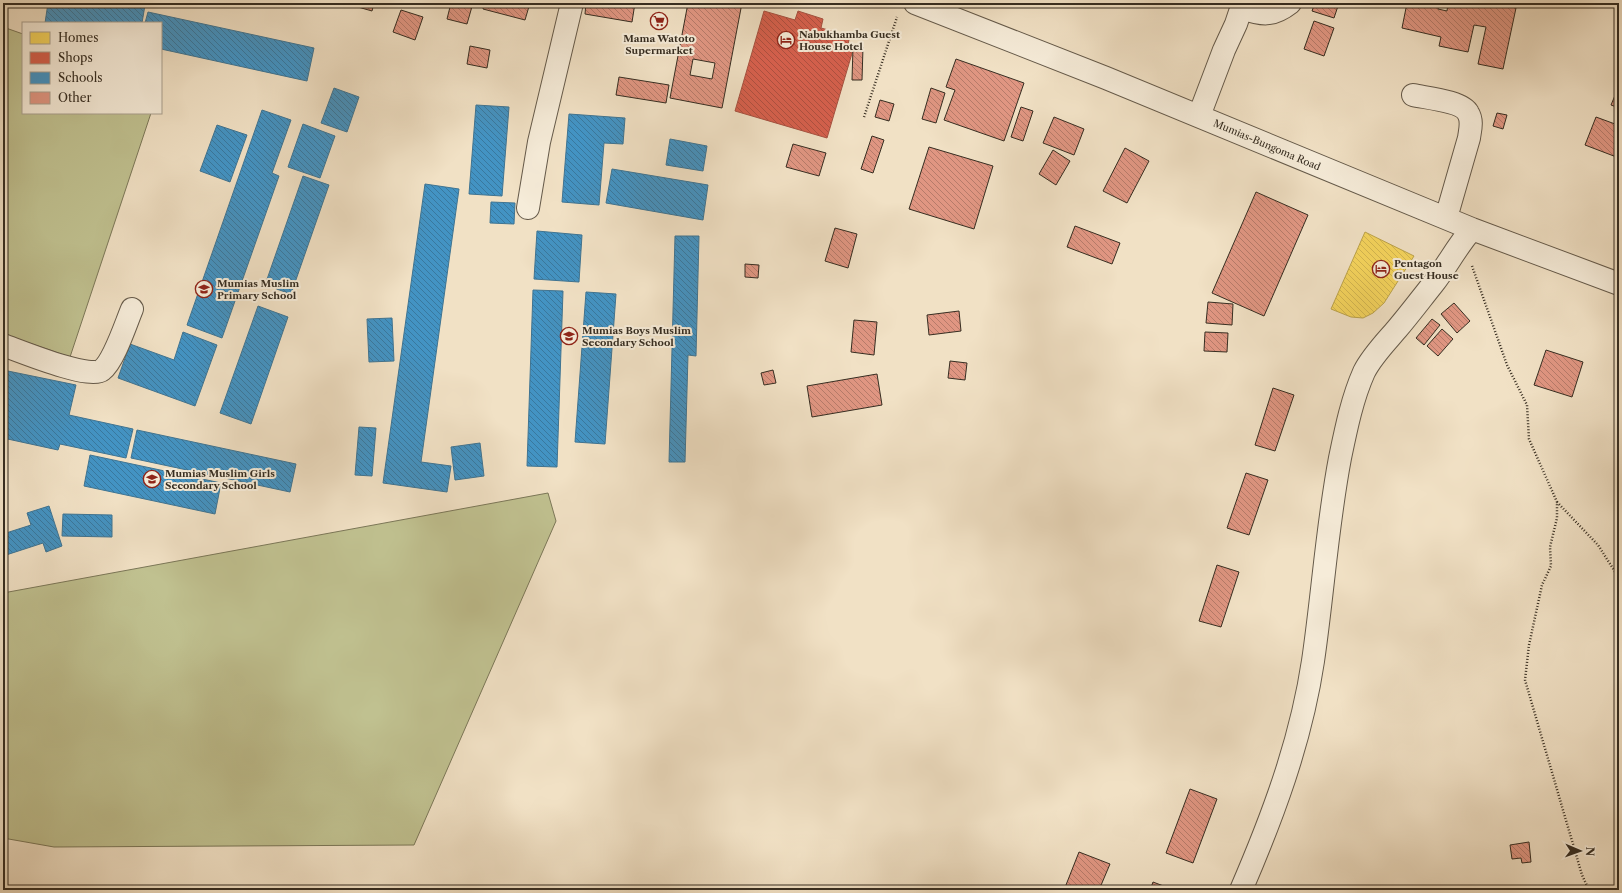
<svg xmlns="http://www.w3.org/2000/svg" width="1622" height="893" viewBox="0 0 1622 893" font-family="'Libre Caslon Text',serif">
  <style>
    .green { fill: #c0c190; stroke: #7b7758 }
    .homes { fill: url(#homes-back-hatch); stroke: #bca34a }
    .shops { fill: url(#shops-back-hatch); stroke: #a65140 }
    .schools { fill: url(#schools-back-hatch); stroke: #3f7492 }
    .building { fill: url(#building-back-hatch); stroke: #362d21; fill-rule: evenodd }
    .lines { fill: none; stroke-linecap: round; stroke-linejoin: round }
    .minor-casing { stroke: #655a4a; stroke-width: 24 }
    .path { stroke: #362d21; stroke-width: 2.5; stroke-dasharray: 1 2; stroke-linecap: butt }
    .minor { stroke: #f6ecd9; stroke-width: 22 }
    .labels { text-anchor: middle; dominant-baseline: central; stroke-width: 4; stroke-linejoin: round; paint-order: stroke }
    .poi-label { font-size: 10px; font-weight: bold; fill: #362d21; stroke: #f6ecd9; text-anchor: start }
    .street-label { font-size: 10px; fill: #362d21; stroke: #f6ecd9 }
  </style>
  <defs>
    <pattern id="homes-back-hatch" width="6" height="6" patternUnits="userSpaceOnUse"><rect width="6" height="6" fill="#f6d55c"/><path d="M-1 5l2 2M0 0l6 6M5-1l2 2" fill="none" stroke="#d4b750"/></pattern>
    <pattern id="shops-back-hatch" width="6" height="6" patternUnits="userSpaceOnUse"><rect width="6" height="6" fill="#d6604d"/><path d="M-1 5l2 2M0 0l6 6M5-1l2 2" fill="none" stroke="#ae5040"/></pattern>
    <pattern id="schools-back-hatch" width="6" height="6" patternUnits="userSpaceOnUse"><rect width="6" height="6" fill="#4393c3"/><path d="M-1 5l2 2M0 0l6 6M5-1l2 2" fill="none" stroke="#39789e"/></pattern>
    <pattern id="building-back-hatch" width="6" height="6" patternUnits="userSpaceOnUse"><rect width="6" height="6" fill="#e09682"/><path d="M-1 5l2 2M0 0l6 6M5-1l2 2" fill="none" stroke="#b67b6a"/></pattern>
  </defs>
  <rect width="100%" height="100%" fill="#f1e1c5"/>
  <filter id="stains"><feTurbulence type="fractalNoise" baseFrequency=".005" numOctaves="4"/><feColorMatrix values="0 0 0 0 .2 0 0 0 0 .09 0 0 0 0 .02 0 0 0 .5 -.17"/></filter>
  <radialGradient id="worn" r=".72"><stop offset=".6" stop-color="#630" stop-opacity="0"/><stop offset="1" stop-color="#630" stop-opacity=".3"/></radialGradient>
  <path class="green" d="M3,27L23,34V113H151L70,357L3,334Z
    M548,493L556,521L414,845L54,847L3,838V593Z"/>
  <path class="homes" d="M1365,232L1414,256L1384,303L1373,313L1363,318L1351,317L1331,309Z"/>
  <path class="shops" d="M764,11L795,20L798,11L823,19L821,28L850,36L847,48L853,50L827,138L735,111Z"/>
  <path class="schools" d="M48,3H137L145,5L142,23H45Z
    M148,12L314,48L307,81L161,49V23H145Z
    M334,88L359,97L347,132L321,123Z
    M476,105L509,107L502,196L469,194Z
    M262,110L291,120L272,173L279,176L222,338L187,325Z
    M569,114L625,118L623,144L604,143L599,205L562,202Z
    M303,124L335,136L320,178L288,167Z
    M217,125L247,135L230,182L200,171Z
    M670,139L707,146L703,171L666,165Z
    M612,169L708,185L703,220L606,203Z
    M303,176L329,185L291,294L265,285Z
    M425,184L459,189L421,462L451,466L447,492L383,483Z
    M491,202L515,203L514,224L490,223Z
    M537,231L582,235L579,282L534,279Z
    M675,236H699L696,356L688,355L685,462H669Z
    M533,290L563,291L557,467L527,466Z
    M586,292L616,294L605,444L575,442Z
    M258,306L288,317L251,424L220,413Z
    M392,318L394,361L369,362L367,319Z
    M183,332L217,345L195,406L118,378L130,344L174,360Z
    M3,370L76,385L69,415L133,429L126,458L60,444L58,450L3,438Z
    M359,427L376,428L372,476L355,475Z
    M137,430L296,464L290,492L131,458Z
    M480,443L484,476L455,480L451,447Z
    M90,455L221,483L215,514L84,486Z
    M49,506L62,546L46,552L43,543L3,556V534L31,525L27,513Z
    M63,514L112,515V537L62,536Z"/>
  <path class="building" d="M359,3H374L372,11L358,7Z
    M451,3H473L467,24L447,19Z
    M484,3H530L525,20L483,9Z
    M586,3H635L632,22L585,14Z
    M688,3H742L722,108L670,98ZM693,59L715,63L712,79L690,75Z
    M1315,3H1339L1334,18L1312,11Z
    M1407,3H1439L1438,9L1447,11L1448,3H1493L1516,8L1503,69L1478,64L1486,27L1474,25L1468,52L1439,46L1441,37L1402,28Z
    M401,10L423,17L415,40L393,32Z
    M1314,21L1334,28L1324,56L1304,49Z
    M470,46L490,50L487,68L467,64Z
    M853,47H863L862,80H852Z
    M956,59L1024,83L1004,141L944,120L955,90L946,87Z
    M619,77L669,85L666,103L616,95Z
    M1619,86V108L1611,105Z
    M931,88L945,93L936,123L922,119Z
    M880,100L894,104L889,121L875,117Z
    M1021,107L1033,111L1023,141L1011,137Z
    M1497,113L1507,115L1503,129L1493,126Z
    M1054,117L1084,129L1074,155L1043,143Z
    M1596,117L1615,124L1618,118H1619V158L1585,145Z
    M872,136L884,140L873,173L861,169Z
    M793,144L826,153L819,176L786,167Z
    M929,147L993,166L974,229L909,209Z
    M1125,148L1149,161L1127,203L1103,191Z
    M1053,150L1070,161L1056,185L1039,174Z
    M1256,192L1308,215L1264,316L1212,293Z
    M1075,226L1120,243L1112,264L1067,247Z
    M835,228L857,234L848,268L825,261Z
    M745,264L759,265L758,278L745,277Z
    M1208,302L1233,304L1232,325L1206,323Z
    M1454,303L1470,321L1457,333L1441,314Z
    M959,311L961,331L929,335L927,315Z
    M1432,319L1440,325L1424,345L1416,338Z
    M854,320L877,322L874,355L851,352Z
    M1442,329L1453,339L1438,356L1427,346Z
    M1205,332L1228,333L1227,352L1204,351Z
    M1546,350L1583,362L1572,397L1534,385Z
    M950,361L967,363L965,380L948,378Z
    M773,370L776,383L764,385L761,373Z
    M877,374L882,405L812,417L807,386Z
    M1273,388L1294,395L1275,451L1255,445Z
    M1246,473L1268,480L1249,535L1227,528Z
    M1217,565L1239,572L1221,627L1199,621Z
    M1190,789L1217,799L1193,863L1166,853Z
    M1529,842L1531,862L1522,863L1521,858L1512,859L1510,845Z
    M1079,852L1110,864L1099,890H1064Z
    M1153,882L1174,890H1150Z"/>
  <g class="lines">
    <defs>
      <path id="minor" d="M915,3L1106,78L1472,229L1619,284
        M1241,8C1262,15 1272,17 1290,3
        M1413,95C1426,98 1462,101 1468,113C1473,121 1470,130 1469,138L1446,218
        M1199,116L1224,50L1236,24L1243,3
        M528,208L539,142L572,3
        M3,345C20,351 90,380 102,370C114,361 126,323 132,309
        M1241,890C1273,816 1301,741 1313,661C1323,593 1327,526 1340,458C1346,429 1352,399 1364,372C1372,356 1386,342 1397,329C1409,315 1421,299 1433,284C1447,266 1457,246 1472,229"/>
    </defs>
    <use href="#minor" class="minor-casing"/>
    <path class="path" d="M864,117L897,17
      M1472,266L1507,365L1527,405L1529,439L1557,502V518L1550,547L1551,566L1542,585L1529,645L1525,680L1582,875L1589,890
      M1557,502L1598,545L1619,578"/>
    <use href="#minor" class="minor"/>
  </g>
  <defs>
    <symbol id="supermarket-ring" viewBox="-11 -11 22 22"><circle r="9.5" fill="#f6ecd9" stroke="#8f2418" stroke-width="1.5"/><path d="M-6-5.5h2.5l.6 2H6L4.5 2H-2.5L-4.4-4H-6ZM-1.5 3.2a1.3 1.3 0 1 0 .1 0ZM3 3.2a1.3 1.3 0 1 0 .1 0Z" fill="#8f2418"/></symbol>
    <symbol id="hotel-ring" viewBox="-11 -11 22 22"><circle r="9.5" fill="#f6ecd9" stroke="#8f2418" stroke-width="1.5"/><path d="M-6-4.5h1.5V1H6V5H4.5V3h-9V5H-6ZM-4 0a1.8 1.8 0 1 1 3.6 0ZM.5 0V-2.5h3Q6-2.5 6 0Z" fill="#8f2418"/></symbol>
    <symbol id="school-ring" viewBox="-11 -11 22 22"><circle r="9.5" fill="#f6ecd9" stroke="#8f2418" stroke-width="1.5"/><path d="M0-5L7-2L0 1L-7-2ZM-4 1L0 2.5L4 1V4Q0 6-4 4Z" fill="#8f2418"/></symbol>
  </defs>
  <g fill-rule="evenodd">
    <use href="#supermarket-ring" x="649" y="11" width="20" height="20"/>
    <use href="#hotel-ring" x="776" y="30" width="20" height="20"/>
    <use href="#hotel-ring" x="1371" y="259" width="20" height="20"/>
    <use href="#school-ring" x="194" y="279" width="20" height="20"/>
    <use href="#school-ring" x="559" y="326" width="20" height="20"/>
    <use href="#school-ring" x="142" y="469" width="20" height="20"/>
  </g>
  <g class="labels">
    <g class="poi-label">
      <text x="799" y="34">Nabukhamba Guest<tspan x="799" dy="12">House Hotel</tspan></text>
      <text x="659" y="38" text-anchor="middle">Mama Watoto<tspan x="659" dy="12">Supermarket</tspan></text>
      <text x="1394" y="263">Pentagon<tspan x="1394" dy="12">Guest House</tspan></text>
      <text x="217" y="283">Mumias Muslim<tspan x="217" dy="12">Primary School</tspan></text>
      <text x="582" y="330">Mumias Boys Muslim<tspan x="582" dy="12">Secondary School</tspan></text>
      <text x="165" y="473">Mumias Muslim Girls<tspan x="165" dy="12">Secondary School</tspan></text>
    </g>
    <g class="street-label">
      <text transform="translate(1267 145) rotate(23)">Mumias-Bungoma Road</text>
    </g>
  </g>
  <rect width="1622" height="893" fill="none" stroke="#f1e1c5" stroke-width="16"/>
  <rect x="4" y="4" width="1614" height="885" fill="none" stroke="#362d21" stroke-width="2"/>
  <rect x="8" y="8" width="1606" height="877" fill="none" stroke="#362d21"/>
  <rect x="22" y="22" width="140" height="92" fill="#f6ecd9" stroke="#a9a08f"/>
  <rect x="30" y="32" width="20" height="12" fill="#f6d55c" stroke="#a9a08f"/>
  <text x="58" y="42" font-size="12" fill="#362d21">Homes</text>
  <rect x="30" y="52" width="20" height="12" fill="#d6604d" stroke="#a9a08f"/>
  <text x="58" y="62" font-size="12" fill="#362d21">Shops</text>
  <rect x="30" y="72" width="20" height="12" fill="#4393c3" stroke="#a9a08f"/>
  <text x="58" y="82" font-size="12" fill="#362d21">Schools</text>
  <rect x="30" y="92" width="20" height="12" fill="#e09682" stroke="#a9a08f"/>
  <text x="58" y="102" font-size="12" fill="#362d21">Other</text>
  <g transform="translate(1580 851) rotate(92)" stroke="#f6ecd9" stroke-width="3" paint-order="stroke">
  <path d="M0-3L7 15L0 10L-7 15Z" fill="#362d21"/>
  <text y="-6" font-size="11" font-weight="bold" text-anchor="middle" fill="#362d21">N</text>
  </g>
  <rect width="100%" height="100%" filter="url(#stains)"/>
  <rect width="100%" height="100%" fill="url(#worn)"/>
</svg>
